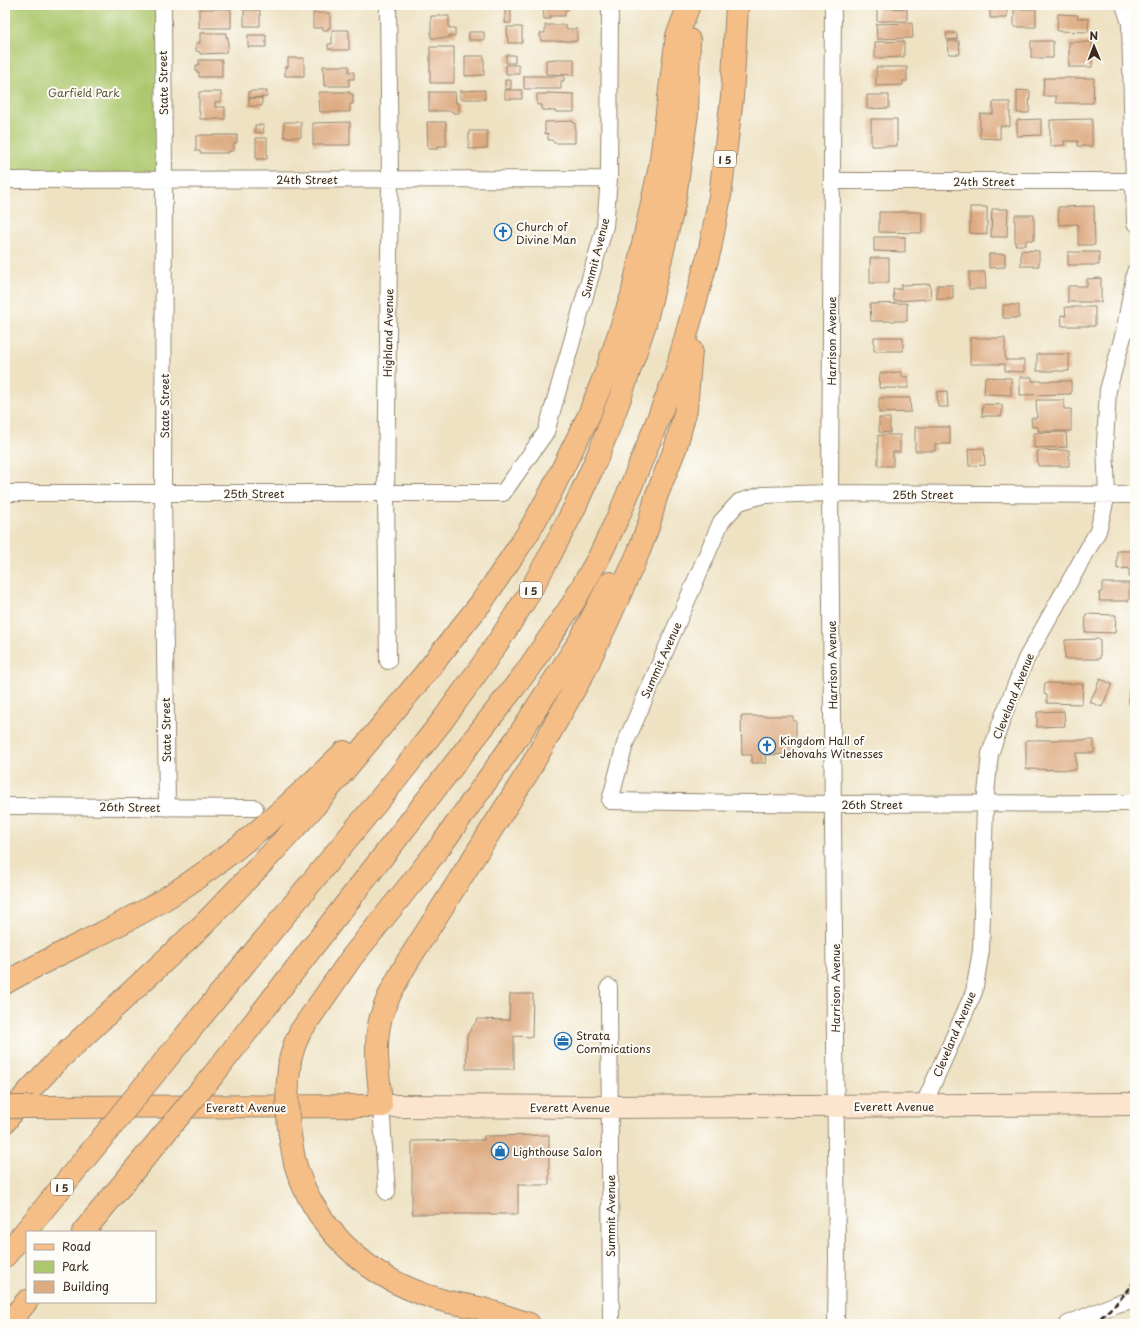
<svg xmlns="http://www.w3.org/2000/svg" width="1140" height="1329" viewBox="0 0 1140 1329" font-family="'Playpen Sans',sans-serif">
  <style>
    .green { fill: #adc86e; stroke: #747946 }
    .building { fill: #deac83 }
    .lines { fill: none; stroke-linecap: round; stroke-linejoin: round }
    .minor-casing { stroke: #948670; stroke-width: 18 }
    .secondary-casing { stroke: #948670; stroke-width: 24 }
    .primary-casing { stroke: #948670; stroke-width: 24 }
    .motorway-casing { stroke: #948670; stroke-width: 24 }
    .minor { stroke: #fff; stroke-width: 16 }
    .secondary { stroke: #fbe5cf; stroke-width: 22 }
    .primary { stroke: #f6be87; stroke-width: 22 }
    .motorway { stroke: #f6be87; stroke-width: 22 }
    .rail { stroke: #3b2a1e; stroke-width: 3; stroke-dasharray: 6 3; stroke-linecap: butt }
    .primary-bridge-casing { stroke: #948670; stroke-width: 24; stroke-linecap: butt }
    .motorway-bridge-casing { stroke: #948670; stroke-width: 24; stroke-linecap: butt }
    .primary-bridge { stroke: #f6be87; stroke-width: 22 }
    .motorway-bridge { stroke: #f6be87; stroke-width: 22 }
    .labels { text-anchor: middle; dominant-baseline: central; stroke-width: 4; stroke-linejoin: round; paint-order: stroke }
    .shield { fill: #fdfcf7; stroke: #75695f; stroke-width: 1 }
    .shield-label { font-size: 10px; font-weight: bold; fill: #3b2a1e }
    .street-label { font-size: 11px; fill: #3b2a1e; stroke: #fdfcf7 }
    .park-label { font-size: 11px; fill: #5d5936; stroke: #fdfcf7 }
    .poi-label { font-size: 11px; fill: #3b2a1e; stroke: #fdfcf7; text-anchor: start }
  </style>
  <rect width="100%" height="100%" fill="#fdfcf7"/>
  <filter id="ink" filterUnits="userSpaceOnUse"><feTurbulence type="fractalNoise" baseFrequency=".025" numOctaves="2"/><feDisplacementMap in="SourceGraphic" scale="8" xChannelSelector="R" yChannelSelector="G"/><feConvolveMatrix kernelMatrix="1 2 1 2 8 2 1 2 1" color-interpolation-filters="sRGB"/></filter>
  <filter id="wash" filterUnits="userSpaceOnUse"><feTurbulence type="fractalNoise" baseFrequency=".012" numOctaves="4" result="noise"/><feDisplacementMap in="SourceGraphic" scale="16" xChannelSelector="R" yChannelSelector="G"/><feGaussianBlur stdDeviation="0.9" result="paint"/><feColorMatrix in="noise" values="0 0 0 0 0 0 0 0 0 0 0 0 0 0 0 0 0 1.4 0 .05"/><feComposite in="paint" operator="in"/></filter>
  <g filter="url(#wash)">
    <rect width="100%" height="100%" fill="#eee2c3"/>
    <path class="green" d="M5,5H163L164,179L5,180Z"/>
    <g id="blocks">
      <path class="building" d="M543,5H568V10H565V16H550V19H544Z
        M877,8L907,9V21H877Z
        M199,9H231V28H199Z
        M505,9H511V23H505Z
        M990,9H1007V18H990Z
        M1014,9H1036V27H1014Z
        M244,10H260V26H244Z
        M313,13H330V28H328V30H323V28H313Z
        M1058,14L1078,15L1077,18L1089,19L1088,32L1057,31Z
        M431,16H449V28H455V36H449V38H431Z
        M912,23L913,38L877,39L876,24Z
        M545,25H566V29H577V41H541L540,33H545Z
        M507,27H522V43H508Z
        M332,30H349V50H332V49H328V44H332Z
        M469,32H484V40H469Z
        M200,33H226V37H228V49L226,50V53L200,54V52L196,51V43H200Z
        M946,33H957V39L947,40Z
        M248,35H266V47H248Z
        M904,41V57L875,58V42Z
        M948,41H959L960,54H949Z
        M1031,41H1053V58H1031Z
        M1069,42H1092V67H1069Z
        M430,47H454V83H430Z
        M506,55H515V63H506Z
        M465,56H484V75L465,76Z
        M288,58H304V76H285V67H288Z
        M556,59H574V75L546,74V60Z
        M199,60H222V77H199V72H196V65H199Z
        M506,65H519V74H506Z
        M323,66H349V72H354V79H349V86H324Z
        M876,67H907V81H903V85L876,86Z
        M524,76H564V81H561V89H524Z
        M1044,78H1094L1093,103H1056V96H1043Z
        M505,80H511V89H505Z
        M485,90V99H460V91Z
        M505,90H522V99H505Z
        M1017,90L1030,91L1029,113H1017Z
        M249,91H267V97L249,98Z
        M199,92H221V102H215V107H225V119H200V112H199Z
        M319,92H350V94H353V104H350V112H320Z
        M429,92H455L456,103H459V113H453V111H429Z
        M547,93L574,94V112H556V111L542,110V105H537V94H547Z
        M867,95H889V108L867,109Z
        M249,98H262V106H249Z
        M993,102H1010V126H1000V139L980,138V114H993Z
        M871,119H897V146H871Z
        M1041,119V135L1017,136V120Z
        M1092,119V146H1078V141H1064L1065,145L1050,146V120Z
        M573,121V123H575V143H554L552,140H548V133L545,134V122Z
        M284,122H301V137H284Z
        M350,122V145H313V123Z
        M427,122H446V146H438V149H428Z
        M255,125H263L264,133L255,132Z
        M469,131H487V148L469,149Z
        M200,135H237V143H234V151H229V153H200V151H196V136H200Z
        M256,138H267V159H256Z
        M1094,206L1095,245H1078V224L1059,225L1058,207Z
        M970,207H987V234L970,233Z
        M992,209H1008L1007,237H991Z
        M879,212H922V233L879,232Z
        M1015,215H1034V240H1026V245H1015Z
        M874,237H905V252L874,251Z
        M1021,250L1039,251V266H1021Z
        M1068,252H1099V265H1068Z
        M989,254H1005V267L989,268Z
        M870,258H889V283H870Z
        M969,272H985L986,289H969Z
        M1101,278V302H1068V286H1087V279Z
        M930,284L931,299L894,301L893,289H901V285Z
        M937,285H953V299H937Z
        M907,303V321H871L870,304Z
        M1003,305H1019V318H1003Z
        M1065,307H1095V326H1062L1061,315L1066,316Z
        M874,337H903V351H874Z
        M970,338H1005V360H1024V372L1005,371V364H970Z
        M1037,354H1069V371H1037Z
        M902,372V377H908V388H879L880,373Z
        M985,377L1011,378V395L984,394Z
        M1020,377H1032V381H1071V394L1020,395Z
        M947,391L948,407H938L937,392Z
        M879,398H910L911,412L879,413Z
        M1036,400H1064V409H1071V431H1038V427H1032L1031,418H1037Z
        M983,404L1002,405V416H982Z
        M879,418H890V433L879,432Z
        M915,427H950V444H935V451H915Z
        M1066,432L1067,447L1034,448V433Z
        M878,435H900V452H893V466H878Z
        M984,448L985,465L969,466L968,449Z
        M1069,450V466H1038L1037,451Z
        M1117,551H1135V577H1129V568L1117,569Z
        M1102,583H1129V601H1099L1100,592H1102Z
        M1086,614L1116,615L1115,633L1085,632Z
        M1100,639V659H1065V640Z
        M1100,679L1112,684L1102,707L1090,702Z
        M1045,683L1083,684L1082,704L1047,703V695L1044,694Z
        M1129,688H1135V704H1129Z
        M1064,711L1065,726L1037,727V712Z
        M741,716H793V721H796V737H793V754L765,755L766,763H752V755H742Z
        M1026,740H1094V753H1076V770L1026,769Z
        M510,994H533L532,1037L514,1036V1069H466L467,1035L478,1019L509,1020Z
        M549,1135V1185H518V1214H412V1141L484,1140V1136Z"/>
    </g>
  </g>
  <g filter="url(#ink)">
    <use href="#blocks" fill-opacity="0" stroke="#948670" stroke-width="1"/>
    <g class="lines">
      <defs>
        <path id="minor" d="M163,5L164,179L163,493L167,808
          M388,5L390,179L386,493L388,661
          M833,5L830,493L837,1257L836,1324
          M1124,5L1130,23L1135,223
          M5,180L609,179
          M832,181H1135
          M5,493H503L546,432L605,226L609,179L610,5
          M1135,495L830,493L763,495L739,502L721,522L625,744L610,801L834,804L1135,803
          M5,806L255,808
          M609,987L611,1324
          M381,1106L387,1192
          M923,1106L974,992L981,950L985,804L990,754L1004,714L1026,659L1098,531L1107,495L1105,444L1108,390L1124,333L1135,272
          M1068,1324L1116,1304L1135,1300"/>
        <path id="secondary" d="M381,1106L610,1107L1135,1104"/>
        <path id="primary" d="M33,1107L381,1106"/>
        <path id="motorway" d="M5,983C57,953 112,931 163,900C232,858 286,808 344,752
          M290,1060L294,1046L300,1032L352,957L418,875L442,844L517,738L579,642L610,583
          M154,1074L398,777L442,721L481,667L500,639L525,600L548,559L574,509L599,453L620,398L645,324L674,204L687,113L689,40
          M214,1074L526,672L573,603L599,557L620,513L645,452L675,376L710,249L720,196L732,97L737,5
          M381,1106C379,1076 372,1040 383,1011C389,993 399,977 408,961L528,772L584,672L611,614L639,551L649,524L656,497L676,446L686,409L691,350
          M5,1122L26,1094L55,1063L206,922L271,854L313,808L424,675L461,628L481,603L528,533L550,494L589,415L606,372L632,295L660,166L677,36L689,5
          M295,1163C302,1188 314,1209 330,1229C360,1266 396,1287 441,1300C455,1304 469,1305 483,1309C498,1314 514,1319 529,1324
          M83,1232L160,1139
          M5,1256L102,1138
          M8,1324L27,1301"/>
      </defs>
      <use href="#minor" class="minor-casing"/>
      <use href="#secondary" class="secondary-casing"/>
      <use href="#primary" class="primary-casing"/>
      <use href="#motorway" class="motorway-casing"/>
      <use href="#minor" class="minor"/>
      <use href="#secondary" class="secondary"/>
      <use href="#primary" class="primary"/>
      <use href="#motorway" class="motorway"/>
      <path class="rail" d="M1094,1324L1116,1304L1135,1281"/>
      <defs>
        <path id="primary-bridge" d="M5,1107H33"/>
        <path id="motorway-bridge" d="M290,1060C285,1098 287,1126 295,1163
          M102,1138L154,1074
          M160,1139L214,1074"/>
      </defs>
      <use href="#primary-bridge" class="primary-bridge-casing"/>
      <use href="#motorway-bridge" class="motorway-bridge-casing"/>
      <use href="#primary-bridge" class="primary-bridge"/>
      <use href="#motorway-bridge" class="motorway-bridge"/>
    </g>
  </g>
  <defs>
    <symbol id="church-ring" viewBox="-11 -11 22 22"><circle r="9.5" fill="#fdfcf7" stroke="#1f6fb2" stroke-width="1.5"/><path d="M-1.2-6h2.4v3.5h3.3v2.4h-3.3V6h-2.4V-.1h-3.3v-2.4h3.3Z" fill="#1f6fb2"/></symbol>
    <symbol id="office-ring" viewBox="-11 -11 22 22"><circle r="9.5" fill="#fdfcf7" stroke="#1f6fb2" stroke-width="1.5"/><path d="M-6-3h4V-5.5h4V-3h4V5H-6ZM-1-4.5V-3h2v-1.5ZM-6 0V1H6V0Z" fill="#1f6fb2"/></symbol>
    <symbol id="shop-ring" viewBox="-11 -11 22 22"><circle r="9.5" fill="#fdfcf7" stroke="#1f6fb2" stroke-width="1.5"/><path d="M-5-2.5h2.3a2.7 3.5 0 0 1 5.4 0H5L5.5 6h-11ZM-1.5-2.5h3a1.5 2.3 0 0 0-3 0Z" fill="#1f6fb2"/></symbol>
  </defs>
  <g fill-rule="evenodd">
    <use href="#church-ring" x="493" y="222" width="20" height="20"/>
    <use href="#church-ring" x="757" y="736" width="20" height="20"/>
    <use href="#office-ring" x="553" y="1031" width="20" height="20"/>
    <use href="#shop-ring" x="490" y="1141" width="20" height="20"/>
  </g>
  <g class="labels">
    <g class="shield">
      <rect x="714" y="151" width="22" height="16" rx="3"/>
      <rect x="520" y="582" width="22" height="16" rx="3"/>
      <rect x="51" y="1179" width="22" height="16" rx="3"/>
    </g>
    <g class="shield-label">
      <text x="725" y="159">I 5</text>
      <text x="531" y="590">I 5</text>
      <text x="62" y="1187">I 5</text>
    </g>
    <g class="street-label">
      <text transform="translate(163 83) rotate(-91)">State Street</text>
      <text x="307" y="179">24th Street</text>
      <text x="984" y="181">24th Street</text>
      <text transform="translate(595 258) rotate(-76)">Summit Avenue</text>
      <text transform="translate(388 333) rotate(-89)">Highland Avenue</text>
      <text transform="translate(831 341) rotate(-90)">Harrison Avenue</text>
      <text transform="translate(164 406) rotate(-90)">State Street</text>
      <text x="254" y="493">25th Street</text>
      <text x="923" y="494">25th Street</text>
      <text transform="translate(661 660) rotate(-66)">Summit Avenue</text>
      <text transform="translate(832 665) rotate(-91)">Harrison Avenue</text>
      <text transform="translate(1013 696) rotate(-68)">Cleveland Avenue</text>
      <text transform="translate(166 730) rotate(-91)">State Street</text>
      <text x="872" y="804">26th Street</text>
      <text transform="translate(130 807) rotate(1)">26th Street</text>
      <text transform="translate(835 988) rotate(-90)">Harrison Avenue</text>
      <text transform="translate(954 1034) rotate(-67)">Cleveland Avenue</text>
      <text x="894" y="1106">Everett Avenue</text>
      <text x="246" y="1107">Everett Avenue</text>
      <text x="570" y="1107">Everett Avenue</text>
      <text transform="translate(610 1216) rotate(-90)">Summit Avenue</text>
    </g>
    <g class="park-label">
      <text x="84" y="92">Garfield Park</text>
    </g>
    <g class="poi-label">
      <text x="516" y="226">Church of<tspan x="516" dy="13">Divine Man</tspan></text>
      <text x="780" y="740">Kingdom Hall of<tspan x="780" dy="13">Jehovahs Witnesses</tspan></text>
      <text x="576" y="1035">Strata<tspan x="576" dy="13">Commications</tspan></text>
      <text x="513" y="1151">Lighthouse Salon</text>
    </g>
  </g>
  <rect width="1140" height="1329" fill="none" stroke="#fdfcf7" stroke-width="20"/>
  <rect x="26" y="1231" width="130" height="72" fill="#fdfcf7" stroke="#afa8a0"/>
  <rect x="34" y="1244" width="20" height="6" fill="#f6be87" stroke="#afa8a0"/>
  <text x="62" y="1251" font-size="12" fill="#3b2a1e">Road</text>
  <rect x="34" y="1261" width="20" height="12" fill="#adc86e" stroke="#afa8a0"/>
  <text x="62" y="1271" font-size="12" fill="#3b2a1e">Park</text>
  <rect x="34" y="1281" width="20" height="12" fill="#deac83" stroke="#afa8a0"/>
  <text x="62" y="1291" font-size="12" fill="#3b2a1e">Building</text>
  <g transform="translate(1094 46) rotate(359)" stroke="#fdfcf7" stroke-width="3" paint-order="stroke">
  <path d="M0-3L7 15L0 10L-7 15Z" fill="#3b2a1e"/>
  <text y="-6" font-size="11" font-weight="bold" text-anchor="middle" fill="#3b2a1e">N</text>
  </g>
</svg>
